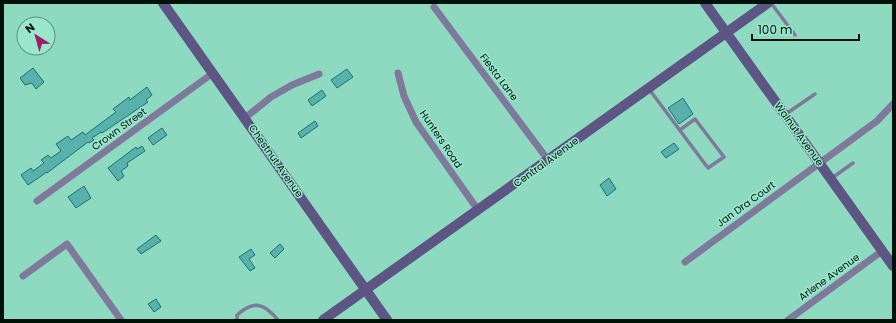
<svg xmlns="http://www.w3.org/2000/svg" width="896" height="323" viewBox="0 0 896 323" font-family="Poppins,sans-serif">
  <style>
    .building { fill: #5ab1ac; stroke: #127773 }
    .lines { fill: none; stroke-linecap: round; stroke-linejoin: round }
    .lane { stroke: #7f7a9b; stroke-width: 3.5 }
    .street { stroke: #7f7a9b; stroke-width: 7 }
    .secondary { stroke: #5d5584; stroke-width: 10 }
    .labels { text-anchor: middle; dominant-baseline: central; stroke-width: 3; stroke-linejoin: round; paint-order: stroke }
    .street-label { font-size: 10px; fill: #00110a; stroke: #9ae7cd }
  </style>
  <rect width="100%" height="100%" fill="#8ddac0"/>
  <path class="building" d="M33,68L44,82L36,89L32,83L25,85L20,78Z
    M347,69L353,77L337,88L331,80Z
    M147,87L152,95L146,100L148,102L102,133L101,132L92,138L94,140L89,143L88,142L47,173V172L28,185L21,175L31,168L33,171L44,163L41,160L48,155L51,158L61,151L56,144L68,136L71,140L83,132L85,135L116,112L113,109L129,97L130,100Z
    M322,90L326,96L312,106L308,100Z
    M683,98L693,114L679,124L668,108Z
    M315,121L318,126L301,138L298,133Z
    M162,128L167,135L153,145L148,138Z
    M674,143L679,149L666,158L661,152Z
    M142,146L145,151L127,163L128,166L121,171L124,176L118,181L108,168L136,147L137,149Z
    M609,178L616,189L607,196L600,185Z
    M84,186L91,198L76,208L68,197Z
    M156,235L161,241L141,254L137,249Z
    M280,244L284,249L275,258L270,253Z
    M251,249L255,255L249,259L255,268L250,271L239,257Z
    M156,299L161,307L154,312L148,304Z"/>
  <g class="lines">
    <path class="lane" d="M771,3L795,35
      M649,89L708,168L724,157L695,119L680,130
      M786,114L815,94
      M832,178L853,163
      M237,320V315C254,300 264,303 278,320"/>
    <path class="street" d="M434,7L548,160
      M398,73L404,96L416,122L478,210
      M245,118L271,97L292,85L319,74
      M37,201L213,73
      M685,262L877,121L893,104
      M23,276L67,244L121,320
      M788,320L882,251"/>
    <path class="secondary" d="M163,3L387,320
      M705,3L893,266
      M323,320L768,3"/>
  </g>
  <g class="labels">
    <g class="street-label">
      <text transform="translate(499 77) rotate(53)">Fiesta Lane</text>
      <text transform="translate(119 129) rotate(-36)">Crown Street</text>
      <text transform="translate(799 134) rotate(54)">Walnut Avenue</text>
      <text transform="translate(441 139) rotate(56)">Hunters Road</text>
      <text transform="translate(276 161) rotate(55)">Chestnut Avenue</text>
      <text transform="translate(546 162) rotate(-36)">Central Avenue</text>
      <text transform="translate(746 204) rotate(-36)">Jan Dra Court</text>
      <text transform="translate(829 277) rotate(-36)">Arlene Avenue</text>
    </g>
  </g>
  <rect width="896" height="323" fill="none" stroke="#00110a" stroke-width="8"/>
  <g transform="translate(36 36) rotate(323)"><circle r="19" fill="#9ae7cd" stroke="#5c917f"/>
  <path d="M0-3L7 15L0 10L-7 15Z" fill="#a01b6a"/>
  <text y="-6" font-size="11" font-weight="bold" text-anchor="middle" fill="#00110a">N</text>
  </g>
  <path d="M752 34v6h107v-6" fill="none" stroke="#00110a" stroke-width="2"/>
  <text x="758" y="34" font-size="12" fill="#00110a" stroke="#9ae7cd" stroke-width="3" paint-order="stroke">100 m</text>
</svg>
